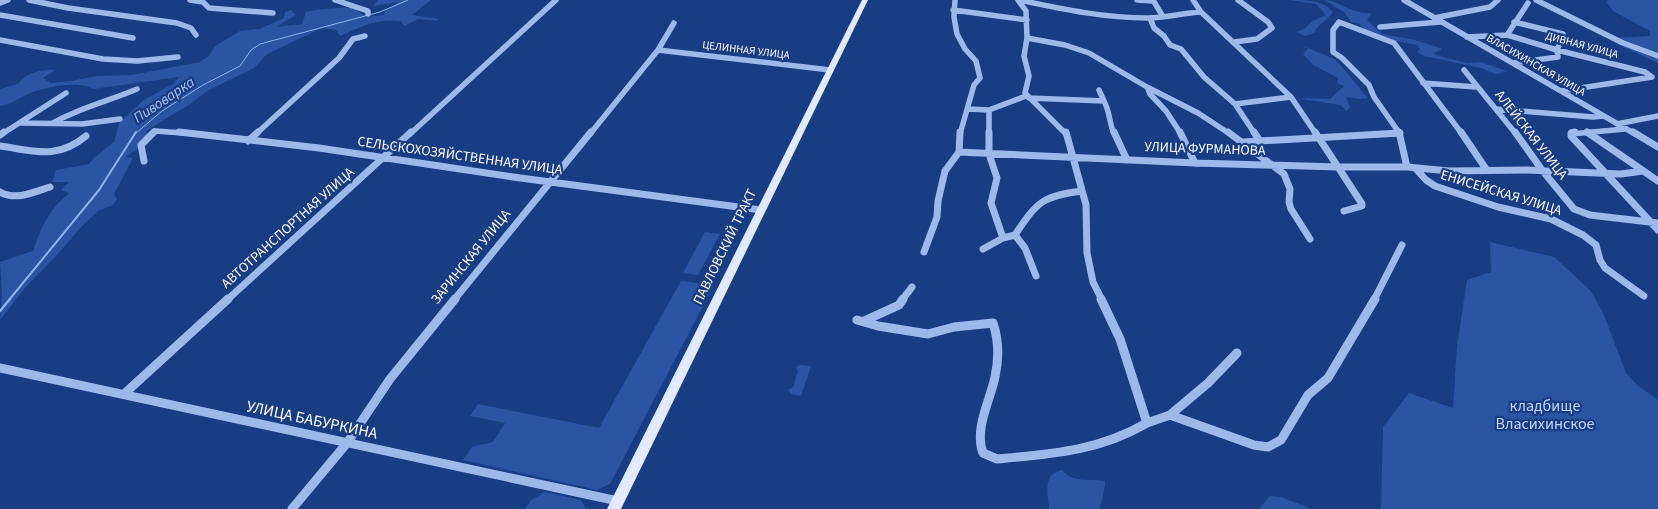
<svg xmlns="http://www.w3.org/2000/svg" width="1658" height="509" viewBox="0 0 1658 509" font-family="'Source Sans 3',sans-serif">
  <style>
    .green { fill: #2b55a2 }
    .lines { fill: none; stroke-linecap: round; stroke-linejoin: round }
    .stream-far2 { stroke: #8fb3ee; stroke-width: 1 }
    .stream-far1 { stroke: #8fb3ee; stroke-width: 2 }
    .stream { stroke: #8fb3ee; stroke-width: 2.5 }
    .minor-far2 { stroke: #9cb9ec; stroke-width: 5.5 }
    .minor-far1 { stroke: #9cb9ec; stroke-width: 7 }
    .minor { stroke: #9cb9ec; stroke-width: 9 }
    .major { fill: #e1eaff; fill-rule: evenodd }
    .labels { text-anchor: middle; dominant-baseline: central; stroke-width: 4.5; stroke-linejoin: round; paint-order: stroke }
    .far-street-label { font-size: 11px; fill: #fff; stroke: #183d83 }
    .street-label { font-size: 14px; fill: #fff; stroke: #183d83 }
    .water-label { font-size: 15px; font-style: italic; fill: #a7c3f3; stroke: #183d83 }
    .near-park-label { font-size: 16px; fill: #c1d5f9; stroke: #183d83 }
    .near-street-label { font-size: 16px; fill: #fff; stroke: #183d83 }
  </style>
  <rect width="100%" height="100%" fill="#183d83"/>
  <path class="green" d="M378,0H431L412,15L439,19L437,21L418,19L404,26L401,21C378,18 360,27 340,36L336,30L322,28L267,54L254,68L207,91L193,102L146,131L148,134L147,143L125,157L133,158L114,194L117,199L113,205L98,211L80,228L57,255L24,289L0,320L2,293L0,262L33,251C41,227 50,208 70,193L61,190L69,182H52L56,170L89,164L94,158L114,142L119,123L144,100L173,84L179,77L93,89C79,80 44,87 28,94C19,98 10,105 0,106V89L18,84C26,73 42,69 55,70L43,78L51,83L71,81L97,76L132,75L200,62L209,56L215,46L240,31L259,29L284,18L285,12L291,10L296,15L276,27L302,24L306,12L322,9L353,7L366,17L384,15L385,11L399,2L373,6Z
    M1290,0C1305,0 1324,0 1333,12C1328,21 1317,24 1314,33L1305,36L1296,32L1305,29L1311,22L1326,15L1316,4Z
    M1324,0C1340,0 1349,14 1370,13L1371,15L1367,20L1382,34L1415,40L1443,49L1434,53L1436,55L1467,63L1480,62L1507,71L1496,74L1481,68L1424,56L1417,52L1420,49L1418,45L1395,41L1364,29L1360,24L1351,22L1344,12Z
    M1608,0H1658V63L1615,43L1616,38L1650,36V31L1613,11L1607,3Z
    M1301,45L1336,60L1368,98L1361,99L1346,97L1350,107L1346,111L1341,105L1301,99L1307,98L1330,99L1344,86L1337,83L1338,78L1313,65L1303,54L1308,49Z
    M705,232L720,234L698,275L683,273Z
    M1490,242L1554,257L1591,291L1604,315L1626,373L1637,385L1658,400V509H1381L1383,427L1409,393L1453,408L1457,346L1467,280L1491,272Z
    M681,281L714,285L610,484L597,490L463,460L472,447L493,442L505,423L470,416L478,404L599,428Z
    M800,365L811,366L801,396L791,394L788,390L793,387L798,371L796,367Z
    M1062,470C1073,484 1089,478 1105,481C1105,487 1102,504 1099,509H1049C1048,494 1042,474 1062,470Z
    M545,492L581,500L586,509H525L531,500Z
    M1270,496L1281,497L1312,509H1259Z"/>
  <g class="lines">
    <path class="stream-far2" d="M135,134L162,111L203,85L240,66L251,50L260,44L380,12L408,0"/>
    <path class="stream-far1" d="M9,300L99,190L136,132"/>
    <path class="stream" d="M0,311L10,299"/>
    <path class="minor-far2" d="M29,0L68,8L177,23L191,28L196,35
      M190,0L203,2L209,8L273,13
      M335,0L368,11V14
      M955,0L954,17L957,34L965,49L976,61L980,78L974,85L960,134
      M1018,0L1026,11L1027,38L1065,45L1089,53L1147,87L1198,113L1230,134
      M1019,0C1062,9 1104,18 1148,18C1165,18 1183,13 1201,12L1291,97L1316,134
      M1137,0L1153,1
      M1153,0L1162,15
      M1193,0L1201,12
      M1404,0L1635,134
      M1536,0L1623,43L1658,56
      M0,3L8,0
      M953,10L1027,20
      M0,15L133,38
      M1150,18L1154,28L1164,36L1170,45L1181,49L1204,77L1235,104L1255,134
      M1434,18L1490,7L1498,0
      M1380,27L1440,22
      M1507,35L1557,50L1645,72L1652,77
      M1467,37L1507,35L1528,3
      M1027,38L1024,56L1029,76L1025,93L1066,134
      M0,40L103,59L137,61L178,57
      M1234,42L1257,39L1272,28L1268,22L1238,0
      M658,50L830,70
      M1513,63L1558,57L1557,50L1563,36V34L1514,22
      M1464,70L1516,134
      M1423,83L1476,87
      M1147,87L1150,94L1166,111L1181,134
      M1099,90L1104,101
      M1561,91L1652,77
      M1029,98L1104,101C1110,112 1109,122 1114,134
      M1235,104L1291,97
      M968,109L989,110
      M1496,109L1593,117L1603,116
      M21,123L82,124L120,119
      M53,123C79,108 109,101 137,89
      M1617,124L1658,116
      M1587,132L1589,134
      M2,134L66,93
      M152,134L155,131L197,134
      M256,134L339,58L353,39L365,36
      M410,134L556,0
      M590,134L658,50L674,23
      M989,134V110L1026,96
      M1391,134L1400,133
      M1400,134L1374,97L1369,85L1342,58L1333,52V30L1339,22L1394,43L1462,134
      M1571,134L1625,129"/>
    <path class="minor-far1" d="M179,132L319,148L513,177L761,210
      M1066,132L1086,205L1087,253L1093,282L1102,300
      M1114,132L1127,160
      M1180,132L1195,163
      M1228,132L1284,174L1290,189L1289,202L1291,209L1310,239
      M1254,132L1260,141
      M1315,132L1338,167
      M1399,132L1407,167
      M1461,132L1486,169
      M1515,132L1542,170L1574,209L1590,215L1658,223
      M1575,132L1571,133V136L1658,230
      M1587,132L1658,181
      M1633,132L1658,147
      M0,135L4,132
      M248,141L258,132
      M1243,142L1400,133
      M0,146C35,151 57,160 86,136
      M959,152L1195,163L1338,167
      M144,161L141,145L154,132
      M1416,169L1426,180L1435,186L1498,207L1551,219L1583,235L1596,245L1600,260L1605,268L1644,296
      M0,192C16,201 34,192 50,187
      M1344,211L1362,206V204L1338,167H1407L1449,171L1527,170L1621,174L1643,171
      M1015,235L1025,248L1036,276
      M1003,238L1015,235C1037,202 1042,196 1082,191
      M983,249L1003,238L991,203L997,178L989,154V132
      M924,252L937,217L938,201L945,171L959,152L960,132
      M227,300L411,132
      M454,300L591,132
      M902,300L912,287
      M1374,300L1402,245"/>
    <path class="minor" d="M1101,299L1120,339L1147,423L1170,415L1208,383L1237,353
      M857,320L878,326L928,334L954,327L993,323C999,341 999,359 995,377C990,401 974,429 983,453L997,459C1052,454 1099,451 1147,423
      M864,321L899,305L903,299
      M0,368L618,501
      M124,394L228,299
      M1170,415L1254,445L1268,447L1281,440L1308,395L1328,378L1375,299
      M292,509L347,443L390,379L455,299"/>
    <path class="major" d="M862,0H868L621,509H607Z"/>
  </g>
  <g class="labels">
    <g class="far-street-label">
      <text transform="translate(1582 45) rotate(15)">ДИВНАЯ УЛИЦА</text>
      <text transform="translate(746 50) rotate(7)">ЦЕЛИННАЯ УЛИЦА</text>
      <text transform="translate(1536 65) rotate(30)">ВЛАСИХИНСКАЯ УЛИЦА</text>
    </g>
    <g class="street-label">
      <text transform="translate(1531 135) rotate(52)">АЛЕЙСКАЯ УЛИЦА</text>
      <text transform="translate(1205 149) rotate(2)">УЛИЦА ФУРМАНОВА</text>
      <text transform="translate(460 156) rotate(8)">СЕЛЬСКОХОЗЯЙСТВЕННАЯ УЛИЦА</text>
      <text transform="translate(1501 193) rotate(17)">ЕНИСЕЙСКАЯ УЛИЦА</text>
      <text transform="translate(288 228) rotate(-42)">АВТОТРАНСПОРТНАЯ УЛИЦА</text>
      <text transform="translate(725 247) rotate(-64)">ПАВЛОВСКИЙ ТРАКТ</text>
      <text transform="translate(471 257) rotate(-51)">ЗАРИНСКАЯ УЛИЦА</text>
    </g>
    <g class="water-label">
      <text transform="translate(164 100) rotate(-34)">Пивоварка</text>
    </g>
    <g class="near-park-label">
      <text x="1545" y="406">кладбище<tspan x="1545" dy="18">Власихинское</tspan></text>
    </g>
    <g class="near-street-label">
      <text transform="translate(312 420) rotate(12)">УЛИЦА БАБУРКИНА</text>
    </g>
  </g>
</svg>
